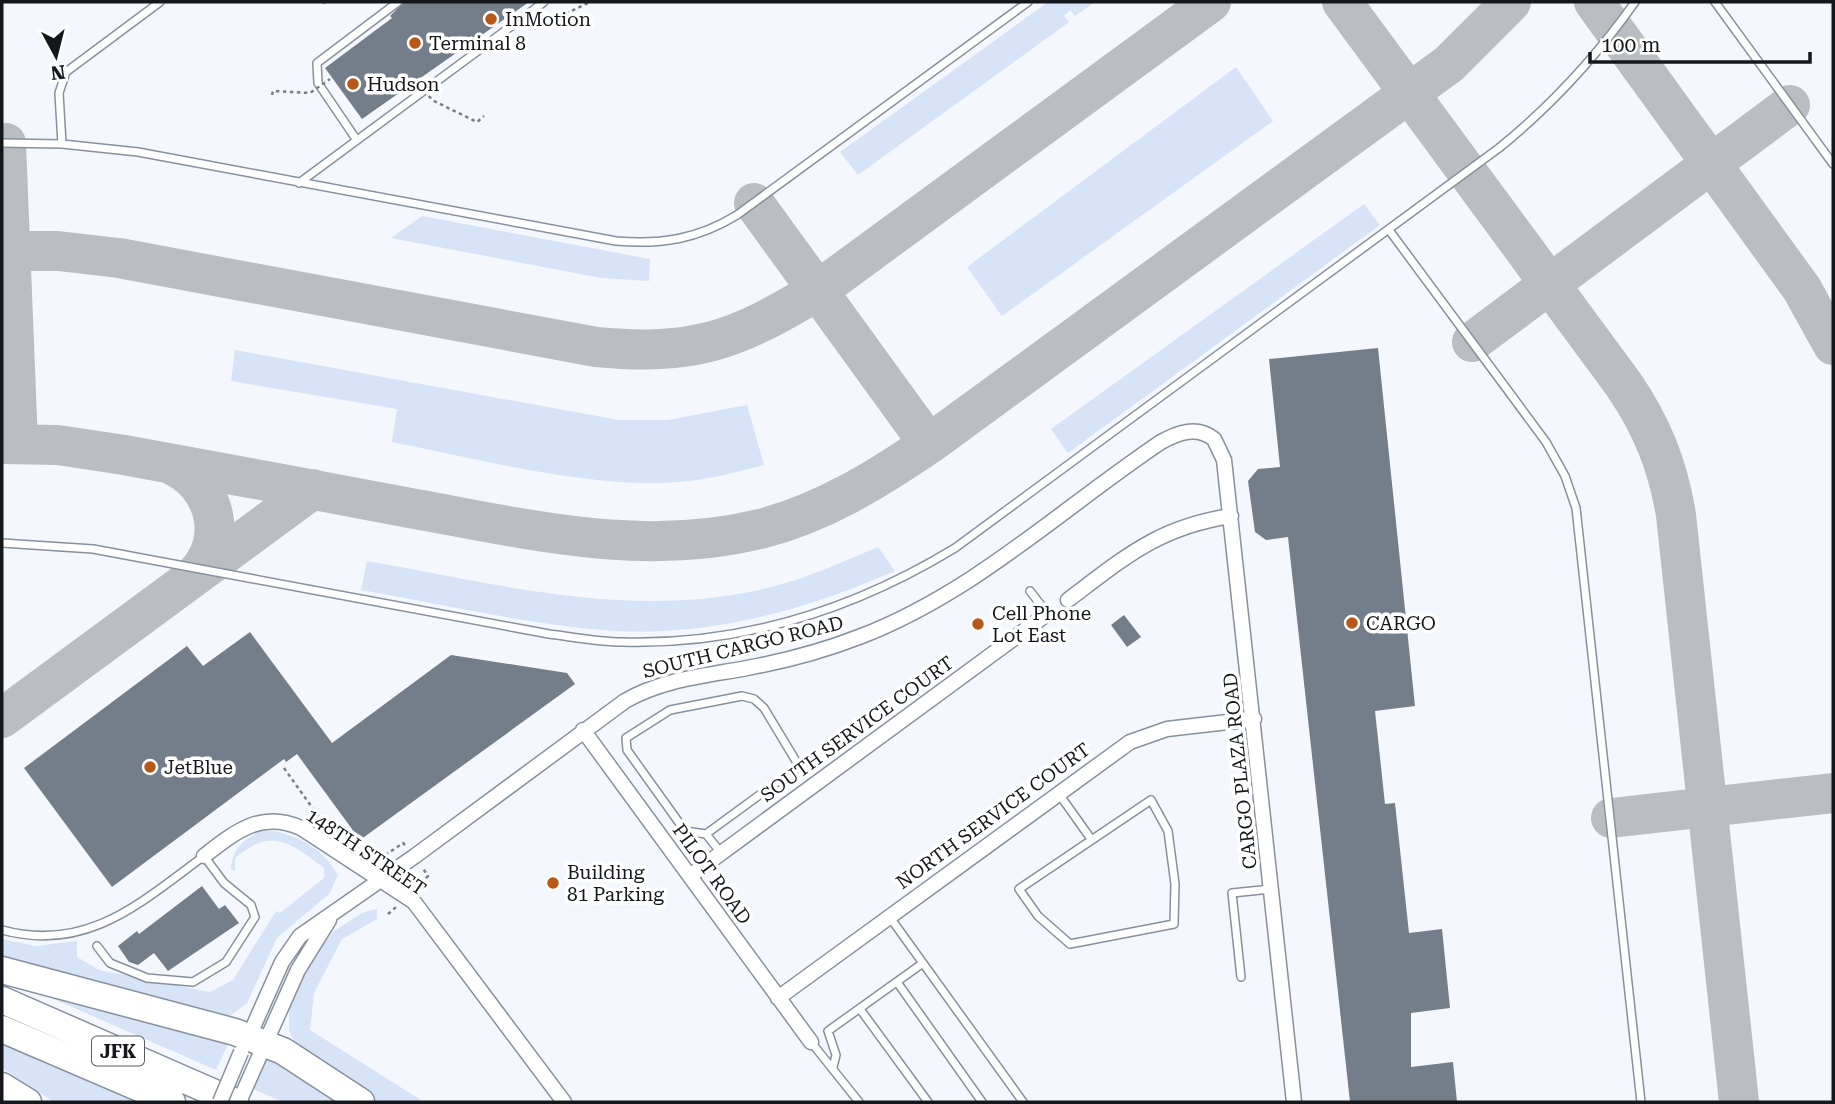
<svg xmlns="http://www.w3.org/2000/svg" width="1835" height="1104" viewBox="0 0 1835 1104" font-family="'Roboto Serif',serif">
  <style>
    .green { fill: #d7e3f6 }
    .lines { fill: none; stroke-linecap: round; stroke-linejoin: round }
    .taxiway { stroke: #babec3; stroke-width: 40 }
    .building { fill: #747d8a }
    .lane-casing { stroke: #87909d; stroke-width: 10 }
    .street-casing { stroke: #87909d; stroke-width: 17 }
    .highway-casing { stroke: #87909d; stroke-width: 29 }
    .path { stroke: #7b7f84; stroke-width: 2.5; stroke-dasharray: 3.5 3.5; stroke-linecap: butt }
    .lane { stroke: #fff; stroke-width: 7 }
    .street { stroke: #fff; stroke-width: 14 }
    .highway { stroke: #fff; stroke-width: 26 }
    .street-bridge-casing { stroke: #87909d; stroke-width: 17; stroke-linecap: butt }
    .path-bridge { stroke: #7b7f84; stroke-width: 2.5; stroke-dasharray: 3.5 3.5; stroke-linecap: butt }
    .street-bridge { stroke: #fff; stroke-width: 14 }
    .poi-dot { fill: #b85716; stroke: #fff; stroke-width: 2.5 }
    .labels { text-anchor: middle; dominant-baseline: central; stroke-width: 7; stroke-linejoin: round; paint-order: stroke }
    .shield { fill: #fff; stroke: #5a5d61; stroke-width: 2 }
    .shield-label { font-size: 18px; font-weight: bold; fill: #14181d }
    .poi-label { font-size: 19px; fill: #14181d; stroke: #fff; text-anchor: start }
    .street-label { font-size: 19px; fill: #14181d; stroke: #fff }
  </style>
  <rect width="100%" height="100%" fill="#f4f8fe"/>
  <path class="green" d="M1048,2H1095L1075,16L1070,10L1064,16L1069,22L858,175L840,152Z
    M1236,67L1273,121L1002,316L967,267Z
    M1364,204L1380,225L1068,453L1051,429Z
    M422,216L650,259L649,281L601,278L391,238Z
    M235,350L619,420H668L747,405L764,465C736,472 708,480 679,482C592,489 478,459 392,442L397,409L231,381Z
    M878,547L895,571C803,611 703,639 602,630C521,623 441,604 361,590L367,561C498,584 630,620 763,589C803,580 840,563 878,547Z
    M263,830C294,832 322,847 338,875L329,894L277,938L247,1003L230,1016L212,1018L2,962V939L36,946L77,941V957L99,970L210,992L233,980L276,911L280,913L324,878V868C292,844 272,826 235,858V871L231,869C233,847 244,839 263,830Z
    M377,909V919L342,939L314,993L310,1030L424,1102H379L299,1050L289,1031V1008L306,967L318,949L334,931L362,913Z
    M24,986L231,1038L216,1070Z
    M2,1043L139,1102H54L2,1068Z
    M268,1055L348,1102H284L253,1089Z"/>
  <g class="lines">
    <path class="taxiway" d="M1342,2L1624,385C1652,426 1668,466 1676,515L1739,1102
      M1594,2L1802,289L1833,345
      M6,143L18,443
      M754,203L929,444
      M2,251H58L119,258L596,347C694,356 734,341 817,291L1211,2
      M1472,342L1790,105
      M2,444L58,445L124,455C219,472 315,490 410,508C527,529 642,558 760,529C823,513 876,480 929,444L1449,64L1511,2
      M170,464C215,483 231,540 194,576
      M2,718L313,489
      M1611,818L1833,793"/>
  </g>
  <path class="building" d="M404,2H529L362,119L325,68L392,18L390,16Z
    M1378,348L1415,706L1375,711L1385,804L1395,803L1409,933L1442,929L1450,1008L1411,1013V1067L1453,1062L1457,1102H1350L1288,537L1266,540L1255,532L1248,481L1258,469L1280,467L1269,359Z
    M1124,615L1141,637L1127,647L1111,625Z
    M250,632L332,743L451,655L567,673L575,684L360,840L297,754L286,762L284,759L112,887L24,768L187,646L203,666Z
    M202,886L219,909L225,905L239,923L168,971L154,953L138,965L129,962L118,946L137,931L139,934Z"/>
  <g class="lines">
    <defs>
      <path id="lane" d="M1715,2L1833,164
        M356,139L318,83L317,63L398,2
        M2,143L62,144L138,152L616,241C661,245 698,239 737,215L1028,2
        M62,144L59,93L66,72L160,2
        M299,183L544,2
        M1389,230L1546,442L1565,476L1576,508L1641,1102
        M2,543L93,549L549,634C573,637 598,642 623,642C743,645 853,610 955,548L1499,148C1552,105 1596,57 1635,2
        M1030,591L1047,613
        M1059,794L1091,839
        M1151,800L1168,831L1175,884L1174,924L1070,944L1038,916L1019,889Z
        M706,834L799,766L764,708L754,699L742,696L670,710L626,738L627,750L685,831L706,834L721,853
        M889,916L1023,1102
        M2,930C87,953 140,903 204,856L224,883L251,905L255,917L226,962L193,982L147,978L110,963L97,946
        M1241,977L1232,893L1271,889
        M897,982L982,1102
        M860,1009L928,1102
        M811,1042L859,1102
        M833,1067L836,1055L828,1031L923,963"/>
      <path id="street" d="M1068,600C1124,558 1158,527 1231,516
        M583,730L811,1042
        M204,856C235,832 261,810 301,828L414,902L564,1102
        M690,876L1047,614
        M778,998L1130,742L1167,729L1254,719
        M246,1043L282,962L300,936L415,856L625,701C663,679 705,676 747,668C785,661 823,651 859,637C974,593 1061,509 1161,442C1179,432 1197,426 1214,439L1224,460L1294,1102
        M239,1102L298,970L329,920"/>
      <path id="highway" d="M2,970L235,1032L283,1051L361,1102
        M2,1000L235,1102
        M2,1029L172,1102
        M2,1086L28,1102"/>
    </defs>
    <use href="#lane" class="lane-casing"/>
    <use href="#street" class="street-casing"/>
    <use href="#highway" class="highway-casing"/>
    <path class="path" d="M323,3L326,2
      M284,768L321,820L340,835
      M365,852L384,856L403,843L405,845
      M416,888L428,876L422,867
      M388,914L396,907"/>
    <use href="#lane" class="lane"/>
    <use href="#street" class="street"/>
    <use href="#highway" class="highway"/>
    <defs>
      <path id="street-bridge" d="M220,1102L241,1052"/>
    </defs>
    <use href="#street-bridge" class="street-bridge-casing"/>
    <path class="path-bridge" d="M513,13L532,30L590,2
      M413,82L434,101L477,122L484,116
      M272,95L273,91L310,93L330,79"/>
    <use href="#street-bridge" class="street-bridge"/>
  </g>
  <g class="poi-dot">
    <circle cx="491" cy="19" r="7"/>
    <circle cx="415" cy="43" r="7"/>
    <circle cx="353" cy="84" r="7"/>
    <circle cx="1352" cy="623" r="7"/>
    <circle cx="978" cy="624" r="7"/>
    <circle cx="150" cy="767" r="7"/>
    <circle cx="553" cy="883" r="7"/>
  </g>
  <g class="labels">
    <rect class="shield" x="92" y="1036.5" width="52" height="29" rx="5"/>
    <g class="shield-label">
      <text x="118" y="1051">JFK</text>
    </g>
    <g class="poi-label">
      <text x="505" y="19">InMotion</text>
      <text x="429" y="43">Terminal 8</text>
      <text x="367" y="84">Hudson</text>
      <text x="992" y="613">Cell Phone<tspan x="992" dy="22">Lot East</tspan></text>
      <text x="1366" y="623">CARGO</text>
      <text x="164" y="767">JetBlue</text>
      <text x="567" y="872">Building<tspan x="567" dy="22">81 Parking</tspan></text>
    </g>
    <g class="street-label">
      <text transform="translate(743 647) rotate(-14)">SOUTH CARGO ROAD</text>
      <text transform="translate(857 729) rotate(-36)">SOUTH SERVICE COURT</text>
      <text transform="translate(1240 771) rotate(-96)">CARGO PLAZA ROAD</text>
      <text transform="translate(993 816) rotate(-36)">NORTH SERVICE COURT</text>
      <text transform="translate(366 852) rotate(34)">148TH STREET</text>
      <text transform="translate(712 874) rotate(54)">PILOT ROAD</text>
    </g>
  </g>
  <rect width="1835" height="1104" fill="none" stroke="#14181d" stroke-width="7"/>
  <g transform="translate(56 56) rotate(173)" stroke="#ffffff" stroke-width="5" paint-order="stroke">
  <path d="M0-5L12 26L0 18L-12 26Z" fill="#14181d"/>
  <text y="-10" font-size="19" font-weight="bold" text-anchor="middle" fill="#14181d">N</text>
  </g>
  <path d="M1590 52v10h220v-10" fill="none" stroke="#14181d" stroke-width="3.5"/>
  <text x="1601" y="52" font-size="21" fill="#14181d" stroke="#ffffff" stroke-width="5" paint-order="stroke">100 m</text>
</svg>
